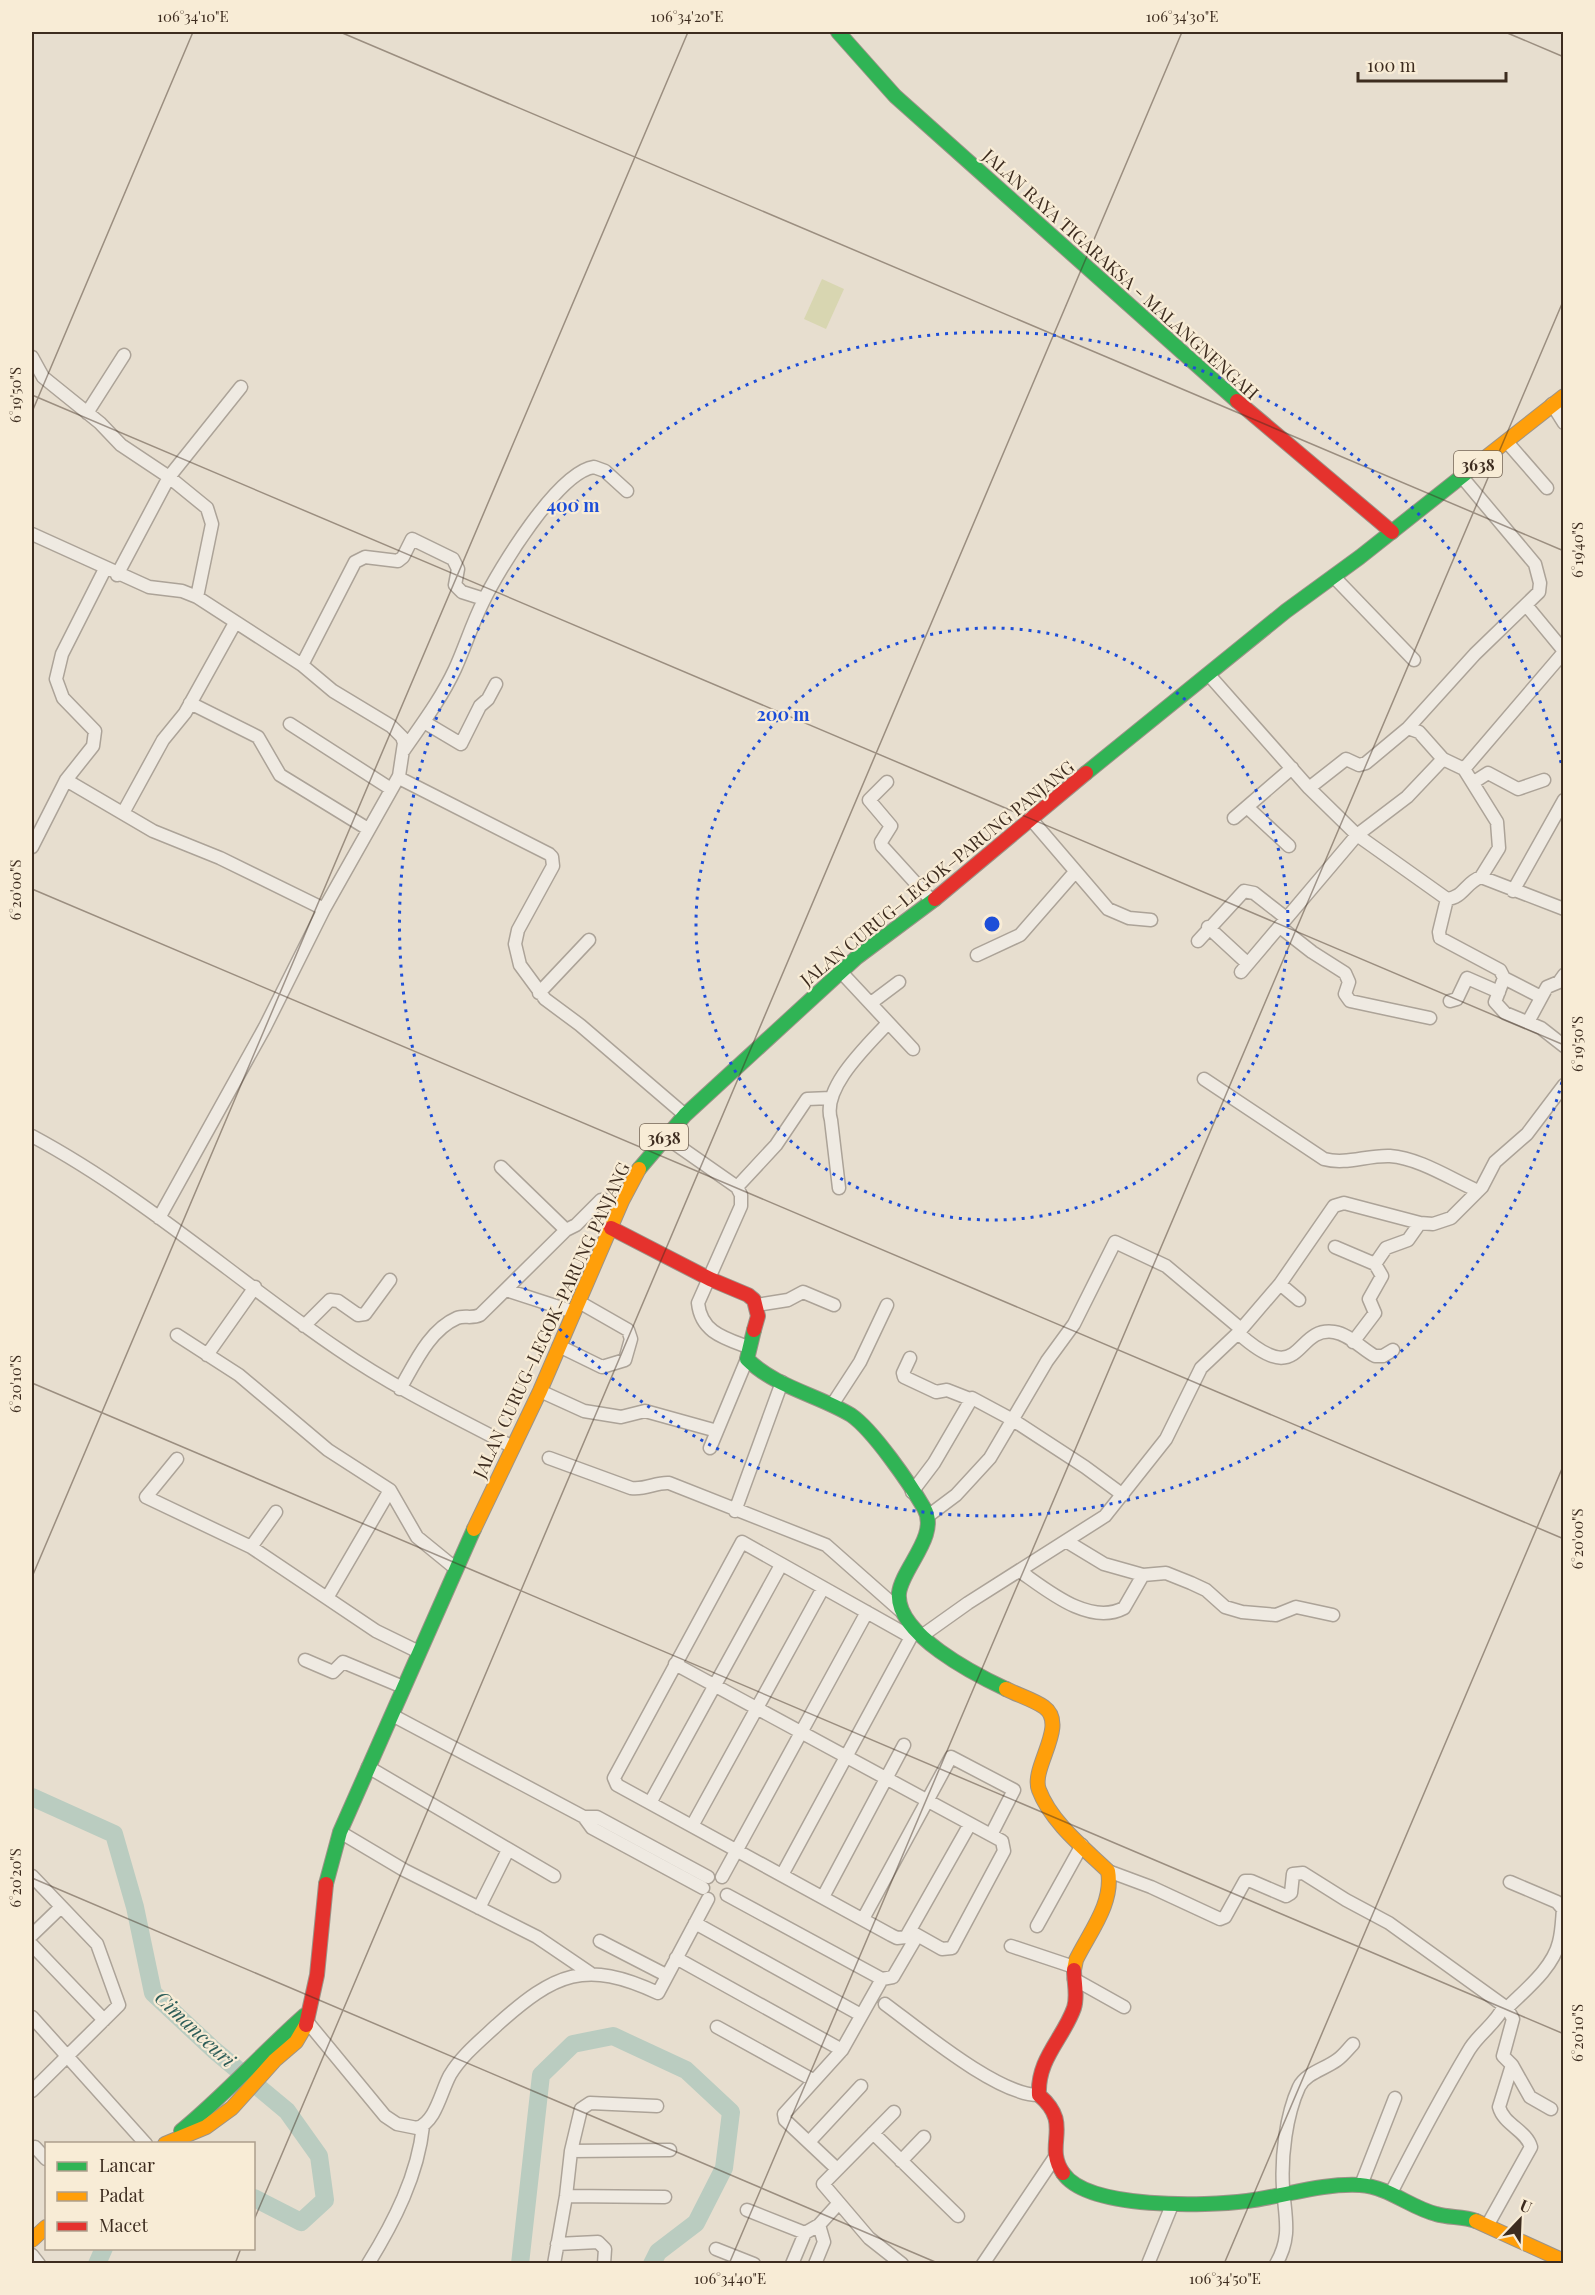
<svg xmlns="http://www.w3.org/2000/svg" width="1595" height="2295" viewBox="0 0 1595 2295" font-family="'Playfair Display',serif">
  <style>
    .green { fill: #d8d6b1 }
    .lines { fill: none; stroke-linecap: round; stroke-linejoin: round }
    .river { stroke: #baccc0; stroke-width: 18 }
    .street-casing { stroke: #aca398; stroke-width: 15 }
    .fast-casing { stroke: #9c9388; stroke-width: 16 }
    .slow-casing { stroke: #9c9388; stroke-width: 16 }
    .jam-casing { stroke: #9c9388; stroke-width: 16 }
    .street { stroke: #efeae2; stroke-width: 12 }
    .fast { stroke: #30b455; stroke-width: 14 }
    .slow { stroke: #ff9f0a; stroke-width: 14 }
    .jam { stroke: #e5322d; stroke-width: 14 }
    .ticks { fill: none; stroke: #3d2c1f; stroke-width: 1.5; stroke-opacity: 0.45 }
    .ring { fill: none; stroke: #1d4ed8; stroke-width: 3; stroke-dasharray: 3 6 }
    .labels { text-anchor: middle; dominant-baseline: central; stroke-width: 4.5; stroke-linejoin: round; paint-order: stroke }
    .shield { fill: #f8ecd6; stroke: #756656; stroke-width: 1.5 }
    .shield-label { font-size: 16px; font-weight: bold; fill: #3d2c1f }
    .street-label { font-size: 18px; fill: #3d2c1f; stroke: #f8ecd6 }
    .water-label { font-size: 20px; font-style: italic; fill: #2d5d58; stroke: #f8ecd6 }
    .centre { fill: #1d4ed8; stroke: #f8ecd6; stroke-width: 3 }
    .ring-label { font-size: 18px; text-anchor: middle; font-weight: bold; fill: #1d4ed8; stroke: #f8ecd6; stroke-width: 4.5; stroke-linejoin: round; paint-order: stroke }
    .neatline { fill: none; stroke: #3d2c1f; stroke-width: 2 }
    .ticks-label { font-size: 15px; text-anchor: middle; fill: #3d2c1f }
  </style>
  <rect width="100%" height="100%" fill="#e7decf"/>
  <path class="green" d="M822,279L844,289L826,329L804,319Z"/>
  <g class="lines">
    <path class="river" d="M32,1797L114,1834L135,1907L153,1993L214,2050L287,2111L319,2156L325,2200L301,2222L254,2198
      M97,2264L104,2248
      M520,2264L541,2075L573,2044L613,2036L686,2070L731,2112L724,2168L696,2223L658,2252L652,2264"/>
    <defs>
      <path id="street" d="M32,357L43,377L100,423L121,445L169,477L207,508L212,524L197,597
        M1552,404L1564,423
        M87,413L124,355
        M1507,442L1547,488
        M1462,477L1535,564L1540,583L1539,592L1475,654L1408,728L1419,732L1443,759L1464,769L1497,822L1499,848L1481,877
        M32,534L149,587L182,591L197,597L302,665L333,691L391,726L402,737L404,743L399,776L401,779L549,854L552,857L553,866L518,930L515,944L520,965L545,999L580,1025L685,1115
        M117,575L169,477L241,387
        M1334,577L1414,660
        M1526,605L1564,651
        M302,665L355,562L365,557L398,561L403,557L412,539L453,559L458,569L455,585L462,592L484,599
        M1209,675L1309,788L1357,835L1447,899C1463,898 1466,882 1481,877L1564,909
        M190,703L258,737L280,775L368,829
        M424,722L461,744L480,706L488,699L496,684
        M290,724L391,789
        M404,750C422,724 441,699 455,669C465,647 472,624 483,602C499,569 558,472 594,467L605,471L627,491
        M1464,769L1564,652
        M66,780L153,831L220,858L324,909
        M887,782L869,800L891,826L881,842L882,846L932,901
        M1474,782L1488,773L1518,789L1544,780
        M1309,788L1346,759L1359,765L1366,763L1408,728
        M1247,807L1289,846
        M123,813L163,740L185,713L235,623
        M1030,818L1108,909L1129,918L1151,920
        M1234,818L1292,768
        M32,847L66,780L93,746L95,731L63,698L56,679L62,654L105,569
        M1513,891L1564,800
        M1447,899L1439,932L1440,938L1500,970L1504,978L1495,1002L1505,1013L1541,1028L1564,1046
        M1208,927L1247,963
        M1280,927L1312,952L1345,973L1349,982L1345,994L1350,1001L1430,1018
        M1198,941L1244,891L1254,893L1286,918
        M977,955L1020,935L1075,872
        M841,972L913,1049
        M1241,972L1357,835L1407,797L1443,759
        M1504,978L1541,997
        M539,993L589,940
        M1450,1001L1457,999L1467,978L1499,992
        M871,1003L899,982
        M1528,1022L1547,987L1559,982L1564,975
        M1204,1079L1324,1159C1346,1165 1367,1155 1390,1156C1419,1158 1451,1179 1478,1191
        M32,1136C142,1195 235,1279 338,1349C393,1387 453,1416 513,1447
        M664,1136L737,1187L741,1195V1206L698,1303C701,1332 724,1338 748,1347
        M501,1167L566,1230
        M737,1187L776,1145L807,1099L831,1098
        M839,1188L831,1120C821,1088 868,1045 888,1023
        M159,1218L265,1027L324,909L399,776
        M1335,1247L1375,1264
        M1280,1284L1299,1300
        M506,1290L574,1312
        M757,1305L788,1300L803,1292L834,1305
        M304,1326L330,1300L338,1301L358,1315L365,1314L390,1280
        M1238,1333C1304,1392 1293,1326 1334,1332C1349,1334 1362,1349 1375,1356H1383L1393,1350
        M177,1335L239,1375L328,1450L390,1490L417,1537L455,1568
        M1353,1342L1375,1313L1369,1299L1382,1276L1375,1264L1386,1248L1408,1240L1420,1223
        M559,1346L602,1367L625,1360L631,1339L628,1330L579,1302
        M207,1355L255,1287
        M910,1358L903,1373L904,1377L936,1392L947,1390L970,1399
        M400,1389C414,1365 429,1330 457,1318C464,1315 472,1319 480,1315L566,1230L576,1225L601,1200L622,1201
        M540,1391L584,1411L621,1417L645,1411L717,1431
        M832,1405L860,1362L887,1305
        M710,1448L747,1359
        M549,1458L631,1488C646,1490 656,1482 669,1483L826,1545L903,1613
        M177,1459L146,1497L251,1547L376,1631L419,1652
        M912,1492L934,1463L972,1398L1013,1420L1085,1467L1123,1495
        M735,1511L782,1382
        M928,1516L956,1495L990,1458L1047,1361L1074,1324L1115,1242L1166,1266L1241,1329
        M1066,1541L1104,1564L1143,1575L1166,1573L1191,1583L1206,1590L1225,1607L1242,1612L1276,1615L1296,1607L1333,1615
        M251,1547L276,1512
        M1021,1572C1048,1591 1090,1626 1124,1608L1143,1575
        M327,1598L390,1490
        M923,1635L968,1603L1105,1516L1166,1439L1201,1368L1238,1333L1280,1284L1334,1206L1344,1203L1420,1223L1433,1224L1451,1218L1482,1187L1495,1162L1527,1134L1564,1085
        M305,1660L333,1672L343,1662L403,1687
        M675,1664L1002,1841L1004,1851L952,1948L942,1949L910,1931
        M392,1715L584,1817H597L708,1877
        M368,1767L554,1876
        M650,1803L781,1565
        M584,1817L592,1828L703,1888
        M692,1826L823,1588
        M340,1832L404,1870L537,1937L590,1973
        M1108,1871L1151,1887L1220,1919L1225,1917L1245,1881H1251L1286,1896L1291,1893L1293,1874L1303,1873L1346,1900L1389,1923L1507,2008L1513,2019L1503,2056L1512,2065L1499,2107C1504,2125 1526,2130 1531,2147L1487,2226
        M782,1875L911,1637L742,1542L614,1778L617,1785L891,1935L897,1938L906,1937L970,1824
        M32,1876L97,1944L119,2005L32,2091
        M722,1877L867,1612
        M727,1895L882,1979
        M823,1897L904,1745
        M479,1908L508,1850
        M863,1919L951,1757L1014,1790L991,1835
        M695,1923L861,2015
        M1037,1926L1082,1845
        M32,1935L61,1907
        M600,1941L666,1975
        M32,1945L104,2020
        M1011,1946L1074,1967
        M676,1958L842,2050
        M1074,1979L1124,2007
        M885,2004C919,2029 999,2096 1039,2095
        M1507,2008C1525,1990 1553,1968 1559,1942C1562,1931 1562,1920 1563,1909L1557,1902L1510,1882
        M32,2017L146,2144
        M305,2019L385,2116L397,2124L417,2128C436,2122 441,2091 450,2075C462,2055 481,2040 497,2025C555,1973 585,1959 658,1993L708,1899
        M717,2027L813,2080
        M1512,2065L1530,2097L1551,2109
        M894,2112L823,2184L869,2238L902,2264
        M873,2133L958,2216
        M809,2142L861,2086
        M35,2147L46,2159
        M571,2151L670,2150
        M901,2161L924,2137
        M837,2169L785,2120L784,2114L842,2050L882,1979L893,1977L917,1936
        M1361,2185L1395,2098
        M1391,2193C1416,2144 1441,2097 1469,2050C1479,2033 1496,2024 1504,2006
        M566,2196L665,2197
        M747,2210L805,2233
        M557,2244L598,2242L605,2249L604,2264
        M716,2249L754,2264
        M32,2255L39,2264
        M368,2264C394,2222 418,2175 423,2126
        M554,2264L566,2196L571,2151L581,2109L590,2103L657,2106
        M792,2264L805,2233L819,2225L838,2204
        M815,2264L824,2242L819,2225
        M983,2264L1055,2157
        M1148,2264L1172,2205
        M1276,2264C1292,2237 1285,2217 1283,2188C1281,2157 1286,2115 1299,2087C1306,2073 1325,2069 1337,2060C1343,2056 1348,2049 1353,2044"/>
      <path id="fast" d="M838,32L895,96L1237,401
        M1086,773L1286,611L1360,557L1480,462
        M639,1169L685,1115L856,958L935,899
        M754,1330L747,1359C775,1387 818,1395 851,1415C873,1430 910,1484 924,1508C940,1535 902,1568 899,1593C895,1634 976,1675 1006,1689
        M326,1884L340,1832L474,1529
        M181,2131C225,2095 262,2053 305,2015
        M1063,2173C1088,2210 1207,2206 1247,2201C1285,2196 1322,2183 1360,2185C1389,2187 1409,2207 1436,2214C1449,2218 1463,2216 1476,2221"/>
      <path id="slow" d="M1480,462L1564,396
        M474,1529L540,1391L622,1201L639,1169
        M1006,1689C1018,1695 1034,1700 1044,1707C1069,1725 1030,1768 1039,1790C1051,1822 1084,1848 1108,1871C1114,1903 1089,1933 1076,1960L1074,1970
        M165,2144L206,2127L232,2108L275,2060L296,2042L306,2025
        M1476,2221L1564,2261
        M32,2240L46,2227"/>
      <path id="jam" d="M1237,401L1392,532
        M935,899L1086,773
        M611,1228L710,1279L748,1295L754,1300L758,1316L754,1330
        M306,2025L317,1975L326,1884
        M1063,2173C1043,2144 1074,2125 1039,2095C1037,2059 1063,2039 1074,2008C1078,1996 1074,1982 1074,1970"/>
    </defs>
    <use href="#street" class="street-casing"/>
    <use href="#fast" class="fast-casing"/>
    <use href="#slow" class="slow-casing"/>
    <use href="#jam" class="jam-casing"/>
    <use href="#street" class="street"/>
    <use href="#fast" class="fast"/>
    <use href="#slow" class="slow"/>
    <use href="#jam" class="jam"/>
  </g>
  <path class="ticks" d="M340,32L1564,551M1505,32L1564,57M32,395L1564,1045M32,412L193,32M32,889L1564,1539M32,1383L1564,2034M32,1577L688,32M32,1878L940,2264M254,2220L1182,32M235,2264L241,2248M729,2264L1564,299M1224,2264L1564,1464"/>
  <g class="ring">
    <circle cx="992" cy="924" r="296"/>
    <path d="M1562 1082A592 592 0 1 1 1562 766"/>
  </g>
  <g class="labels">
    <g class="shield">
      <rect x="1454" y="451" width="48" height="26" rx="4.5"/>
      <rect x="640" y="1124" width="48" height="26" rx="4.5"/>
    </g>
    <g class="shield-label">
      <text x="1478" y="464">3638</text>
      <text x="664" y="1137">3638</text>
    </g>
    <g class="street-label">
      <text transform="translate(1121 274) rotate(42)">JALAN RAYA TIGARAKSA - MALANGNENGAH</text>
      <text transform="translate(937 873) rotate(-39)">JALAN CURUG–LEGOK–PARUNG PANJANG</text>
      <text transform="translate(551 1320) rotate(-65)">JALAN CURUG–LEGOK–PARUNG PANJANG</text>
    </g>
    <g class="water-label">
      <text transform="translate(196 2028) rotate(43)">Cimanceuri</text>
    </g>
  </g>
  <circle cx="992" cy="924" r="9" class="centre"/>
  <g class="ring-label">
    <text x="573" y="512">400 m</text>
    <text x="783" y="721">200 m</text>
  </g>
  <rect width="1595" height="2295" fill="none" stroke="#f8ecd6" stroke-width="66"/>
  <rect x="45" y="2142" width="210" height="108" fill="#f8ecd6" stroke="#ad9f8d" stroke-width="1.5"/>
  <rect x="57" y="2162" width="30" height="9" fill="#30b455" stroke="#ad9f8d" stroke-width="1.5"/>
  <text x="99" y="2172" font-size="18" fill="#3d2c1f">Lancar</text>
  <rect x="57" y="2192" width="30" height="9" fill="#ff9f0a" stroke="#ad9f8d" stroke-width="1.5"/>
  <text x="99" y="2202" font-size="18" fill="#3d2c1f">Padat</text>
  <rect x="57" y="2222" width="30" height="9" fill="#e5322d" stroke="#ad9f8d" stroke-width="1.5"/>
  <text x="99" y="2232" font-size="18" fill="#3d2c1f">Macet</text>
  <g transform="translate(1520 2220) rotate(23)" stroke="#f8ecd6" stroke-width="4.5" paint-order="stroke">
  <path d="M0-4.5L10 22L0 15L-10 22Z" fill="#3d2c1f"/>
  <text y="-9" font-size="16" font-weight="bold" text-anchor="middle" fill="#3d2c1f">U</text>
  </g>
  <path d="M1358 72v9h148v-9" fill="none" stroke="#3d2c1f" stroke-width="3"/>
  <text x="1367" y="72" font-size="18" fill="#3d2c1f" stroke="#f8ecd6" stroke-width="4.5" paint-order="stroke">100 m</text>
  <rect x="33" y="33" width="1529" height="2229" class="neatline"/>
  <g class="ticks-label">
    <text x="193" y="22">106°34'10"E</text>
    <text x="687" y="22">106°34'20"E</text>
    <text x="1182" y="22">106°34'30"E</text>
    <text transform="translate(16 395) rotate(-90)" y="5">6°19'50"S</text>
    <text transform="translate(1578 550) rotate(-90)" y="5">6°19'40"S</text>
    <text transform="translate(16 890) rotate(-90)" y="5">6°20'00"S</text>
    <text transform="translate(1578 1044) rotate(-90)" y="5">6°19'50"S</text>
    <text transform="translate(16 1384) rotate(-90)" y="5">6°20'10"S</text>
    <text transform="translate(1578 1539) rotate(-90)" y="5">6°20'00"S</text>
    <text transform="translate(16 1878) rotate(-90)" y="5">6°20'20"S</text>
    <text transform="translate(1578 2033) rotate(-90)" y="5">6°20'10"S</text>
    <text x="730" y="2284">106°34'40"E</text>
    <text x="1225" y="2284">106°34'50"E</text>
  </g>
</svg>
